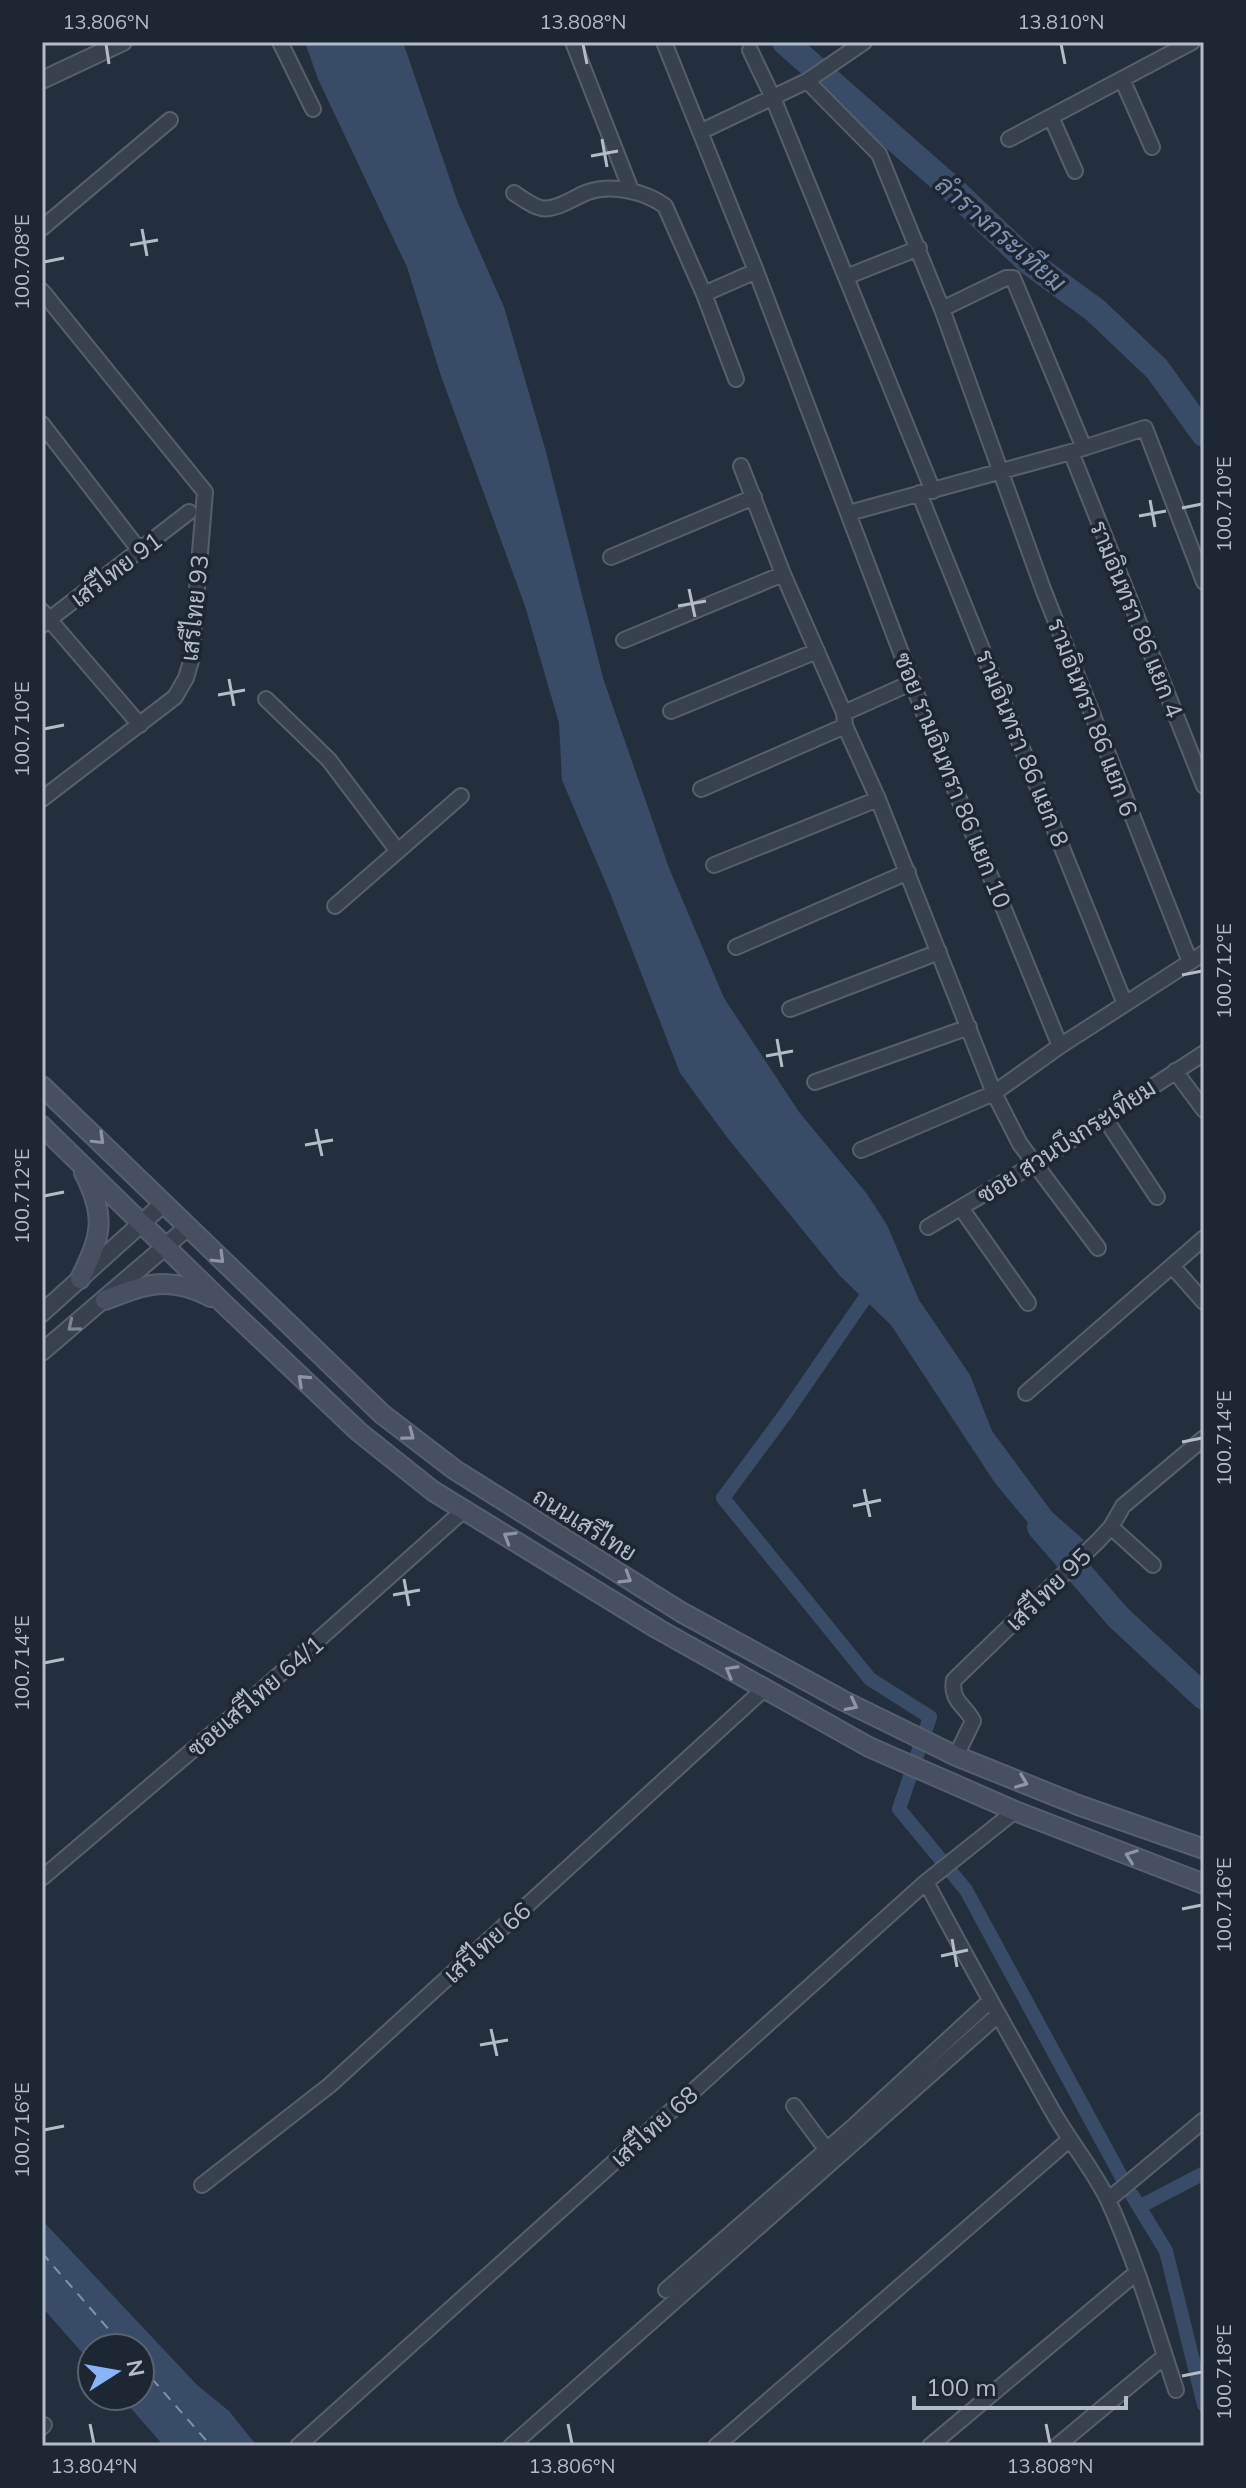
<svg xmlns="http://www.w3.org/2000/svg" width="1246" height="2488" viewBox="0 0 1246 2488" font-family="Mulish,Sarabun,sans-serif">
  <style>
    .water { fill: #394c67 }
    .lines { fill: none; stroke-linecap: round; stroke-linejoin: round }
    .canal { stroke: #394c67; stroke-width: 14 }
    .river { stroke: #394c67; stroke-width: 26 }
    .ferry { stroke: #7c92b1; stroke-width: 2; stroke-dasharray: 10 8; stroke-linecap: butt }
    .minor-casing { stroke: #565f6c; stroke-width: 18 }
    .tertiary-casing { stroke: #565f6c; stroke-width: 20 }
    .secondary-casing { stroke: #565f6c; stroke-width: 22 }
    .minor { stroke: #38414e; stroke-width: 14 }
    .tertiary { stroke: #38414e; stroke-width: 16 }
    .secondary { stroke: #465061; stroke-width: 18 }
    .oneway { stroke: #8e96a5 }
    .oneway2 { stroke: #7c8592 }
    .ticks { fill: none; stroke: #b4bcc9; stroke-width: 3 }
    .labels { text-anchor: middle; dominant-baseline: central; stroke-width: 7; stroke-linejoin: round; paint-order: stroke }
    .street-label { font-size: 24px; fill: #b4bcc9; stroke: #1d2633 }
    .water-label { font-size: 26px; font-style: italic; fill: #7c92b1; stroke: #1d2633 }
    .neatline { fill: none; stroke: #b4bcc9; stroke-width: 3 }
    .ticks-label { font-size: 20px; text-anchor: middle; fill: #b4bcc9 }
  </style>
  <rect width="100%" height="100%" fill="#242f3e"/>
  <path class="water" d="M305,42H403L458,203L504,307L546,452L603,678L669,868L724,998L799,1112L867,1194L887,1225L919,1300L970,1375L992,1431L1052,1512L1084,1540L1058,1559L995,1483L891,1325L840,1276L726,1136L680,1073L610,893L562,780L559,723L525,606L441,376L407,267L318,79Z
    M42,2220L197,2385L229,2411L257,2446H164L120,2396H140V2348H92V2364L42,2307Z"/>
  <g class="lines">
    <path class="canal" d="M874,1285L786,1413L723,1498L870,1679L930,1717L899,1809L966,1890L1122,2178
      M1132,2195L1166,2251L1204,2405
      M1139,2207L1204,2173"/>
    <path class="river" d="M785,42L951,188L1030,263L1095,310L1157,369L1204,434
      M1040,1527L1118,1617L1204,1697"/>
    <path class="ferry" d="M42,2253L125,2348
      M140,2365L211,2446"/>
    <defs>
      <path id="minor" d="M280,42L313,109
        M573,42L631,190
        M664,42L756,271L927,721L1060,1046
        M750,50L773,98L933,491
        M1122,79L1152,147
        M807,81L879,154L942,309L1043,589L1190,962
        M1051,117L1075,171
        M702,131L807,81L864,42
        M1009,139L1192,42
        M514,193C522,198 532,206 541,208C556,211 574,197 588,192C612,184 644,191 665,206L704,294L736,379
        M42,228L170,120
        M846,277L919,248
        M42,291L205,492L191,661L186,678L175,697L42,799
        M704,294L756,271
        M942,309L1006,278H1013L1084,448
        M42,424L140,551
        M1071,452L1204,786
        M741,466L783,574L844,713L845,726L878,799L994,1093L1020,1144L1098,1248
        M919,493L1125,1004
        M849,513L1071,452L1145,428L1204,582
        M611,557L754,497
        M42,611L140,725
        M42,625L189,512
        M624,640L783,574
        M266,699L329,760L397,850
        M671,711L817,651
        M844,713L913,682
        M701,789L845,726
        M714,865L878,799
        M335,906L461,796
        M736,947L908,872
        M790,1009L939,952
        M1175,1071L1204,1110
        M815,1082L969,1027
        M1104,1117L1157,1197
        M861,1150L994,1093L1060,1046L1204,953
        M961,1208L1028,1303
        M928,1227L1036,1163L1204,1053
        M1172,1266L1204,1302
        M1026,1393L1204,1238
        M1111,1527L1153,1565
        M956,1756L973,1721C965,1705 950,1701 954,1680L1099,1540L1111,1527L1123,1506L1204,1438
        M42,1878L235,1714L464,1510
        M926,1882C967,1959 1010,2036 1053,2112C1070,2142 1093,2169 1108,2200C1136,2261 1155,2326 1176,2390
        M794,2106L826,2149
        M202,2185L330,2085L763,1690
        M1108,2200L1204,2120
        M666,2290L855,2125L990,2001
        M42,2427L44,2425
        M298,2446L926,1882L1015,1811
        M511,2446L998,2015
        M716,2446L1069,2140
        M930,2446L1136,2273
        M1057,2446L1165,2356"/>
      <path id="tertiary" d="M42,80L123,42
        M42,1313L164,1203
        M42,1352L188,1227"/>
      <path id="secondary" d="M42,1086L382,1414L455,1470L681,1612L842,1700L956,1756L1078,1805L1204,1849
        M42,1126L224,1304L359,1432L433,1491L658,1629L869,1747L1015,1811L1204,1884
        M80,1279C101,1237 107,1217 84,1173
        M105,1300C146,1284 169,1275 211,1297"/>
    </defs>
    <use href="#minor" class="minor-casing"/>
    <use href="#tertiary" class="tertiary-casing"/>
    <use href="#secondary" class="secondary-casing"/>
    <use href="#minor" class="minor"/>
    <use href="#tertiary" class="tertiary"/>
    <use href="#secondary" class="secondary"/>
  </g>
  <defs><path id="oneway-chevron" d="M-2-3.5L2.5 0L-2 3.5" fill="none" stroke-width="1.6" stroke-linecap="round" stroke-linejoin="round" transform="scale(2)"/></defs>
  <g class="oneway">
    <use href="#oneway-chevron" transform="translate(99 1139) rotate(44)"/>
    <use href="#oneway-chevron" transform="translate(219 1258) rotate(45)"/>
    <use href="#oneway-chevron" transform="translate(303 1380) rotate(-137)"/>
    <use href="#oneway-chevron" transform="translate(409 1435) rotate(37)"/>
    <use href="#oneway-chevron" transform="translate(509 1537) rotate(-148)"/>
    <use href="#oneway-chevron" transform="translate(626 1578) rotate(32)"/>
    <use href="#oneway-chevron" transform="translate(731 1671) rotate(-150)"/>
    <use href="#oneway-chevron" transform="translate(852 1705) rotate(27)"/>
    <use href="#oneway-chevron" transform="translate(1022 1782) rotate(22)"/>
    <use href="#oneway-chevron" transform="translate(1131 1856) rotate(-160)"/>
  </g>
  <use class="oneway2" href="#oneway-chevron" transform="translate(73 1326) rotate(140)"/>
  <path class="ticks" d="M106,44L109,64M583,44L587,64M1061,44L1065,64M602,139L607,167M591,156L618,151M142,229L147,256M130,245L158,240M44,262L64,258M1150,500L1155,527M1182,508L1202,504M1139,516L1166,511M689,589L695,617M678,606L706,601M229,679L234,706M218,695L245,690M44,729L64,725M1182,975L1202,971M777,1039L782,1067M766,1056L793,1051M316,1129L322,1156M305,1145L333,1140M44,1196L64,1192M1182,1442L1202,1438M864,1489L870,1517M853,1506L881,1500M404,1579L409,1606M393,1595L420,1590M44,1663L64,1659M1182,1909L1202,1905M952,1939L957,1967M941,1956L968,1950M491,2029L497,2056M480,2045L508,2040M44,2130L64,2126M1182,2376L1202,2372M90,2424L94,2444M568,2424L572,2444M1046,2424L1050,2444"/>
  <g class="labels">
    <g class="street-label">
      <text transform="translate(116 569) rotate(-37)">เสรีไทย 91</text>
      <text transform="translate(194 608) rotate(-84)">เสรีไทย 93</text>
      <text transform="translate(1137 619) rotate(68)">รามอินทรา 86 แยก 4</text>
      <text transform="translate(1093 717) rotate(69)">รามอินทรา 86 แยก 6</text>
      <text transform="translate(1023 748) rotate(68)">รามอินทรา 86 แยก 8</text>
      <text transform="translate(953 780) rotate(68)">ซอย รามอินทรา 86 แยก 10</text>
      <text transform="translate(1066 1141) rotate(-33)">ซอย สวนบึงกระเทียม</text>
      <text transform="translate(585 1524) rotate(32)">ถนนเสรีไทย</text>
      <text transform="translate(1048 1589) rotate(-44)">เสรีไทย 95</text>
      <text transform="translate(255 1696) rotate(-41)">ซอยเสรีไทย 64/1</text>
      <text transform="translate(487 1942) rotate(-42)">เสรีไทย 66</text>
      <text transform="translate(654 2126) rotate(-42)">เสรีไทย 68</text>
    </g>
    <g class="water-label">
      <text transform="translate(1001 233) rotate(41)">ลำรางกระเทียม</text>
    </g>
  </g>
  <rect width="1246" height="2488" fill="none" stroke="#1d2633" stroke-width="88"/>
  <g transform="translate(116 2372) rotate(79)"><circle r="38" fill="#1d2633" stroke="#59626f" stroke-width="2"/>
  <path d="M0-6L14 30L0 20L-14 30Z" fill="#8ab4f8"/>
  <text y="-12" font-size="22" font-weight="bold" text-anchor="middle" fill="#b4bcc9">N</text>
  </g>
  <path d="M914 2396v12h212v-12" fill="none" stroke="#b4bcc9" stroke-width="4"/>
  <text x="926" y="2396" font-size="24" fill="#b4bcc9" stroke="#1d2633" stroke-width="6" paint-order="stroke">100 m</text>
  <rect x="44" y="44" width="1158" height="2400" class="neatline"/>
  <g class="ticks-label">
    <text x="106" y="29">13.806°N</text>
    <text x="583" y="29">13.808°N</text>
    <text x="1061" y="29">13.810°N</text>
    <text transform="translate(22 262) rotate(-90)" y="7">100.708°E</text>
    <text transform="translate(1224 504) rotate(-90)" y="7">100.710°E</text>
    <text transform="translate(22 729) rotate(-90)" y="7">100.710°E</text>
    <text transform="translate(1224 971) rotate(-90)" y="7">100.712°E</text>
    <text transform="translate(22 1196) rotate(-90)" y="7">100.712°E</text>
    <text transform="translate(1224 1438) rotate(-90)" y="7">100.714°E</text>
    <text transform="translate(22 1663) rotate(-90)" y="7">100.714°E</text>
    <text transform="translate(1224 1905) rotate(-90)" y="7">100.716°E</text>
    <text transform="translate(22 2130) rotate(-90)" y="7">100.716°E</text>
    <text transform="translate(1224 2372) rotate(-90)" y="7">100.718°E</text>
    <text x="94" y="2473">13.804°N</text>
    <text x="572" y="2473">13.806°N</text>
    <text x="1050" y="2473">13.808°N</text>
  </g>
</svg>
